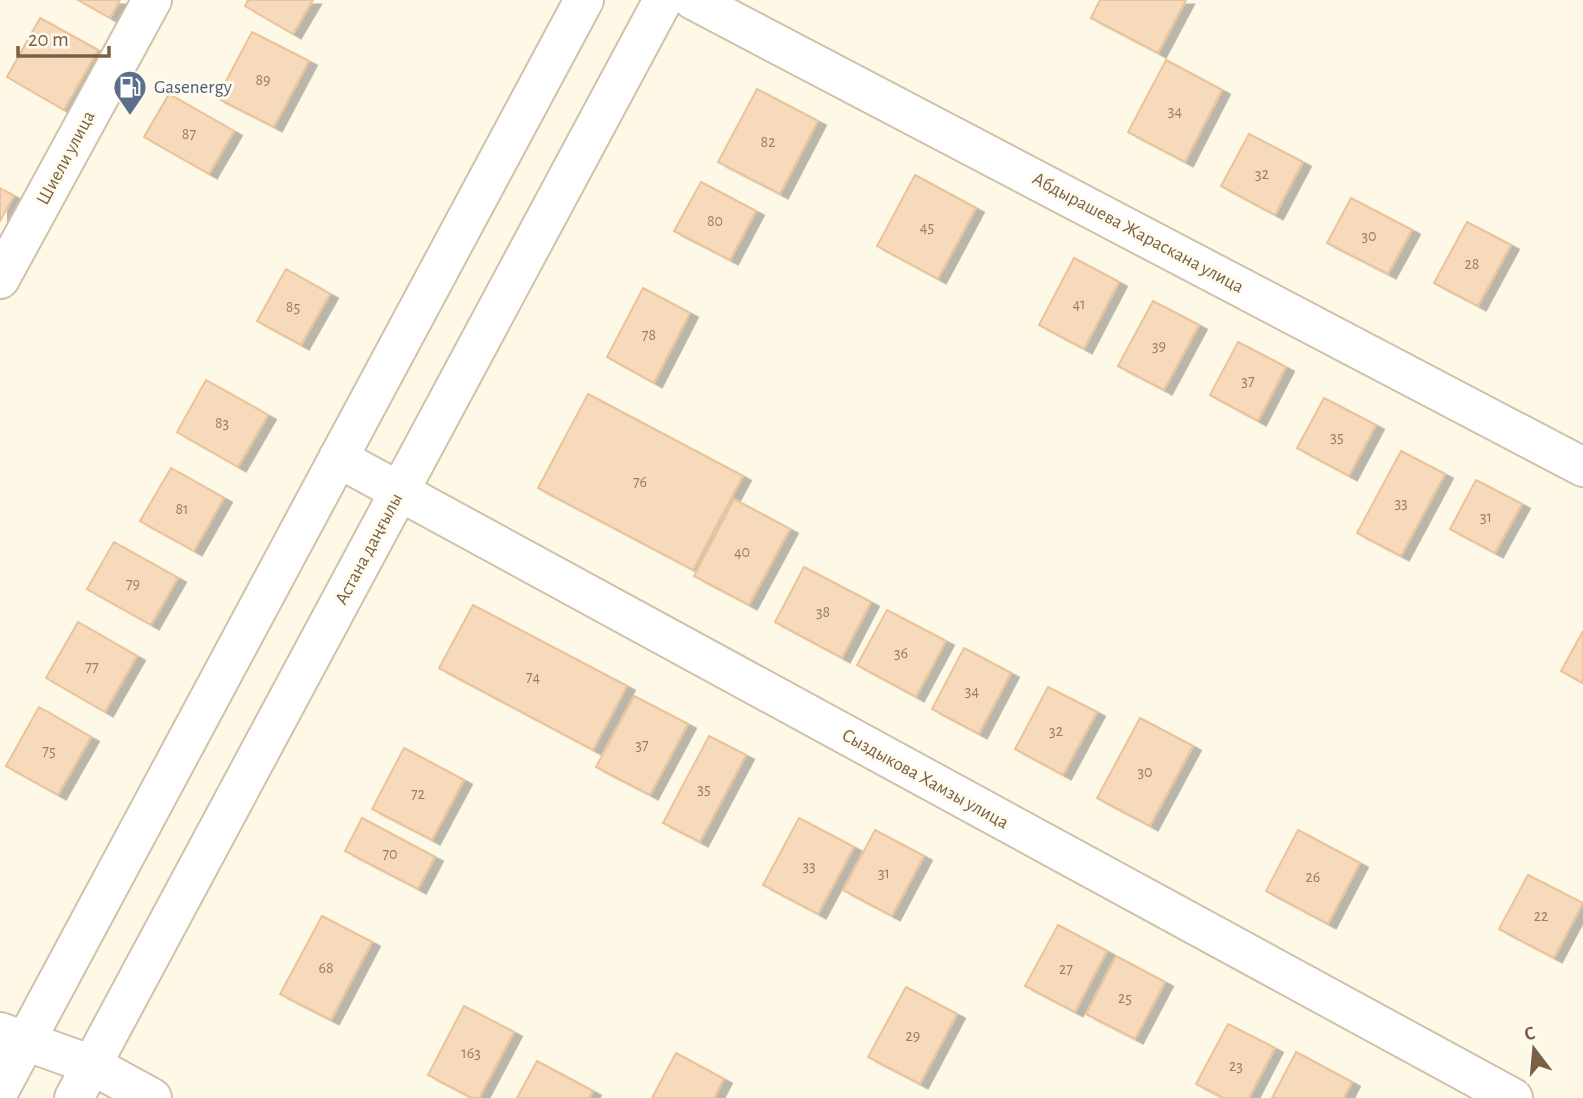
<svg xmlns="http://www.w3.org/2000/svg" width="1583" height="1098" viewBox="0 0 1583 1098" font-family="'Alegreya Sans',sans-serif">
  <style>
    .building { fill: #f7dabb; stroke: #ebc399; stroke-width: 2; filter: url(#shadow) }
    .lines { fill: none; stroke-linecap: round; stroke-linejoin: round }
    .minor-casing { stroke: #d2c1aa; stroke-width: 42 }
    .minor { stroke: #fff; stroke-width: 38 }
    .labels { text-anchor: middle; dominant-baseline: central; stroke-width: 6; stroke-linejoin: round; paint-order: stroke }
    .number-label { font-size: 16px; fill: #9a7e64 }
    .service-label { font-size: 19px; fill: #4e5e75; stroke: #fffbee; text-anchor: start }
    .street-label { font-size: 19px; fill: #7b6047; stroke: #fffbee }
  </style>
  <defs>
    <filter id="shadow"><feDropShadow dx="8" dy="4.5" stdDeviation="0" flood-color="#0004"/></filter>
  </defs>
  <rect width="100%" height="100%" fill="#fef8e6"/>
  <path class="building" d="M78,0H120L110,18Z
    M248,0H313L293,34L245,6Z
    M1100,0H1186L1158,53L1091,18Z
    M40,18L98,50L64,110L7,77Z
    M252,32L309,61L274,127L217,98Z
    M1166,60L1222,90L1185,162L1128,132Z
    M757,89L818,121L780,194L718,162Z
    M169,94L234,131L209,174L144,137Z
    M1249,134L1303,162L1275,215L1221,186Z
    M915,175L976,208L938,279L877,246Z
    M701,182L756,211L730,260L674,231Z
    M0,188L14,196L0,221Z
    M1351,198L1412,230L1388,274L1327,243Z
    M1467,222L1511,245L1478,306L1434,283Z
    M1074,258L1119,282L1084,349L1039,325Z
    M286,269L330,294L301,345L257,321Z
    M643,288L690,313L654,383L607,357Z
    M1153,301L1199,325L1164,390L1118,366Z
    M1238,342L1286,367L1258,421L1210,395Z
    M206,380L268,415L238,467L177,432Z
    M588,394L743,476L693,570L538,488Z
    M1324,398L1376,425L1349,476L1297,448Z
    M1401,451L1445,474L1401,556L1357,533Z
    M171,468L224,498L194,551L140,521Z
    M1476,480L1522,504L1495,553L1450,529Z
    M734,499L790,529L749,605L694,576Z
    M114,542L178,578L151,625L87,589Z
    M804,567L871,602L842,658L775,622Z
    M473,605L627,686L593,750L439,668Z
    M887,610L946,641L916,697L857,665Z
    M78,622L137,656L105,712L46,678Z
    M1583,631V683L1561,671Z
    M964,648L1011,673L979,734L932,709Z
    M1048,687L1097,712L1063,775L1015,749Z
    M634,696L688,724L650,795L596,767Z
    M39,707L91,737L58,795L6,766Z
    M1140,718L1193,746L1150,826L1097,798Z
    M709,736L746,755L700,842L663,823Z
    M404,748L464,780L432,840L372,809Z
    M362,818L435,857L418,889L345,851Z
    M799,818L854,847L818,914L763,885Z
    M875,830L924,856L892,916L843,890Z
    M1298,830L1360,863L1328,924L1266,891Z
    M1528,875L1583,903L1554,958L1499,929Z
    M322,916L372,942L331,1020L280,994Z
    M1058,925L1107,951L1075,1012L1025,986Z
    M1116,956L1165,982L1135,1039L1086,1014Z
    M906,987L957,1014L920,1084L868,1057Z
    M464,1006L514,1032L479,1098H472L428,1075Z
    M1228,1024L1275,1048L1249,1098H1224L1196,1084Z
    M1296,1052L1352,1082L1344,1098H1272Z
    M676,1053L724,1079L714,1098H652Z
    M537,1061L593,1091L589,1098H517Z"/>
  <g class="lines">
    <defs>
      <path id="minor" d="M693,0L1583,467
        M0,279L152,0
        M338,458L1513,1098
        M0,1032L92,1065L152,1098
        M0,1089L584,0
        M74,1098L663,0"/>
    </defs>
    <use href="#minor" class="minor-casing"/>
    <use href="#minor" class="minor"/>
  </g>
  <defs>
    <symbol id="fuel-pin" viewBox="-11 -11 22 30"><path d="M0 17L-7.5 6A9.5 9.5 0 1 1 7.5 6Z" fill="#5c6f8a" stroke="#fffbee"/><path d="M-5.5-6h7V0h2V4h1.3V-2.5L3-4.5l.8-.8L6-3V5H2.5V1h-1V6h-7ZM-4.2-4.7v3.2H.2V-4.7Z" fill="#fff"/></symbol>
  </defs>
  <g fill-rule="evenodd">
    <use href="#fuel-pin" x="111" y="68" width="38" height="52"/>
  </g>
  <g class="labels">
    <g class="number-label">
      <text x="263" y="80">89</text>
      <text x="1175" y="111">34</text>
      <text x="189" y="134">87</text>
      <text x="768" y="142">82</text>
      <text x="1262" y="174">32</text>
      <text x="715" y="221">80</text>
      <text x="927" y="227">45</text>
      <text x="1369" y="236">30</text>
      <text x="1472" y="264">28</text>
      <text x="1079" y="304">41</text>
      <text x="293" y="307">85</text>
      <text x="649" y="335">78</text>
      <text x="1159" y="346">39</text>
      <text x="1248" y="381">37</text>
      <text x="222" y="423">83</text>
      <text x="1337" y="437">35</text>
      <text x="640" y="482">76</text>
      <text x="1401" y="503">33</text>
      <text x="182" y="509">81</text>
      <text x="1486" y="517">31</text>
      <text x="742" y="552">40</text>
      <text x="133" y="584">79</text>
      <text x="823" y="612">38</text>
      <text x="901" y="653">36</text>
      <text x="92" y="667">77</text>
      <text x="533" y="677">74</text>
      <text x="972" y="691">34</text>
      <text x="1056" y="731">32</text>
      <text x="642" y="745">37</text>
      <text x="49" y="751">75</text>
      <text x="1145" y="772">30</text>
      <text x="704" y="789">35</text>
      <text x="418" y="794">72</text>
      <text x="390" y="854">70</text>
      <text x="809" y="866">33</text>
      <text x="884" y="873">31</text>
      <text x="1313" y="877">26</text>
      <text x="1541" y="916">22</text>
      <text x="326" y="968">68</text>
      <text x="1066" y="969">27</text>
      <text x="1125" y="998">25</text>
      <text x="913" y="1036">29</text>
      <text x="471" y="1053">163</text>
      <text x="1236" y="1066">23</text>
    </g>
    <g class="service-label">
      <text x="154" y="87">Gasenergy</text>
    </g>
    <g class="street-label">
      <text transform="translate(66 158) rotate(-62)">Шиели улица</text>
      <text transform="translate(1138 233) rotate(28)">Абдырашева Жараскана улица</text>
      <text transform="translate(369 549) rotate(-62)">Астана даңғылы</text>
      <text transform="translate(925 779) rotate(29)">Сыздыкова Хамзы улица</text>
    </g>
  </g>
  <g transform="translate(1534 1049) rotate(344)" stroke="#fffbee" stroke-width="5" paint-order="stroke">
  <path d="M0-5L12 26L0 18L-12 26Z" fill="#7b6047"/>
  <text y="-10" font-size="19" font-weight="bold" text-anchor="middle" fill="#7b6047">С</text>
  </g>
  <path d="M18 46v10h91v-10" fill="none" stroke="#7b6047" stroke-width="3.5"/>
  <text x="28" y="46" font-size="21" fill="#7b6047" stroke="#fffbee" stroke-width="5" paint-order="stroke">20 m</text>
</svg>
